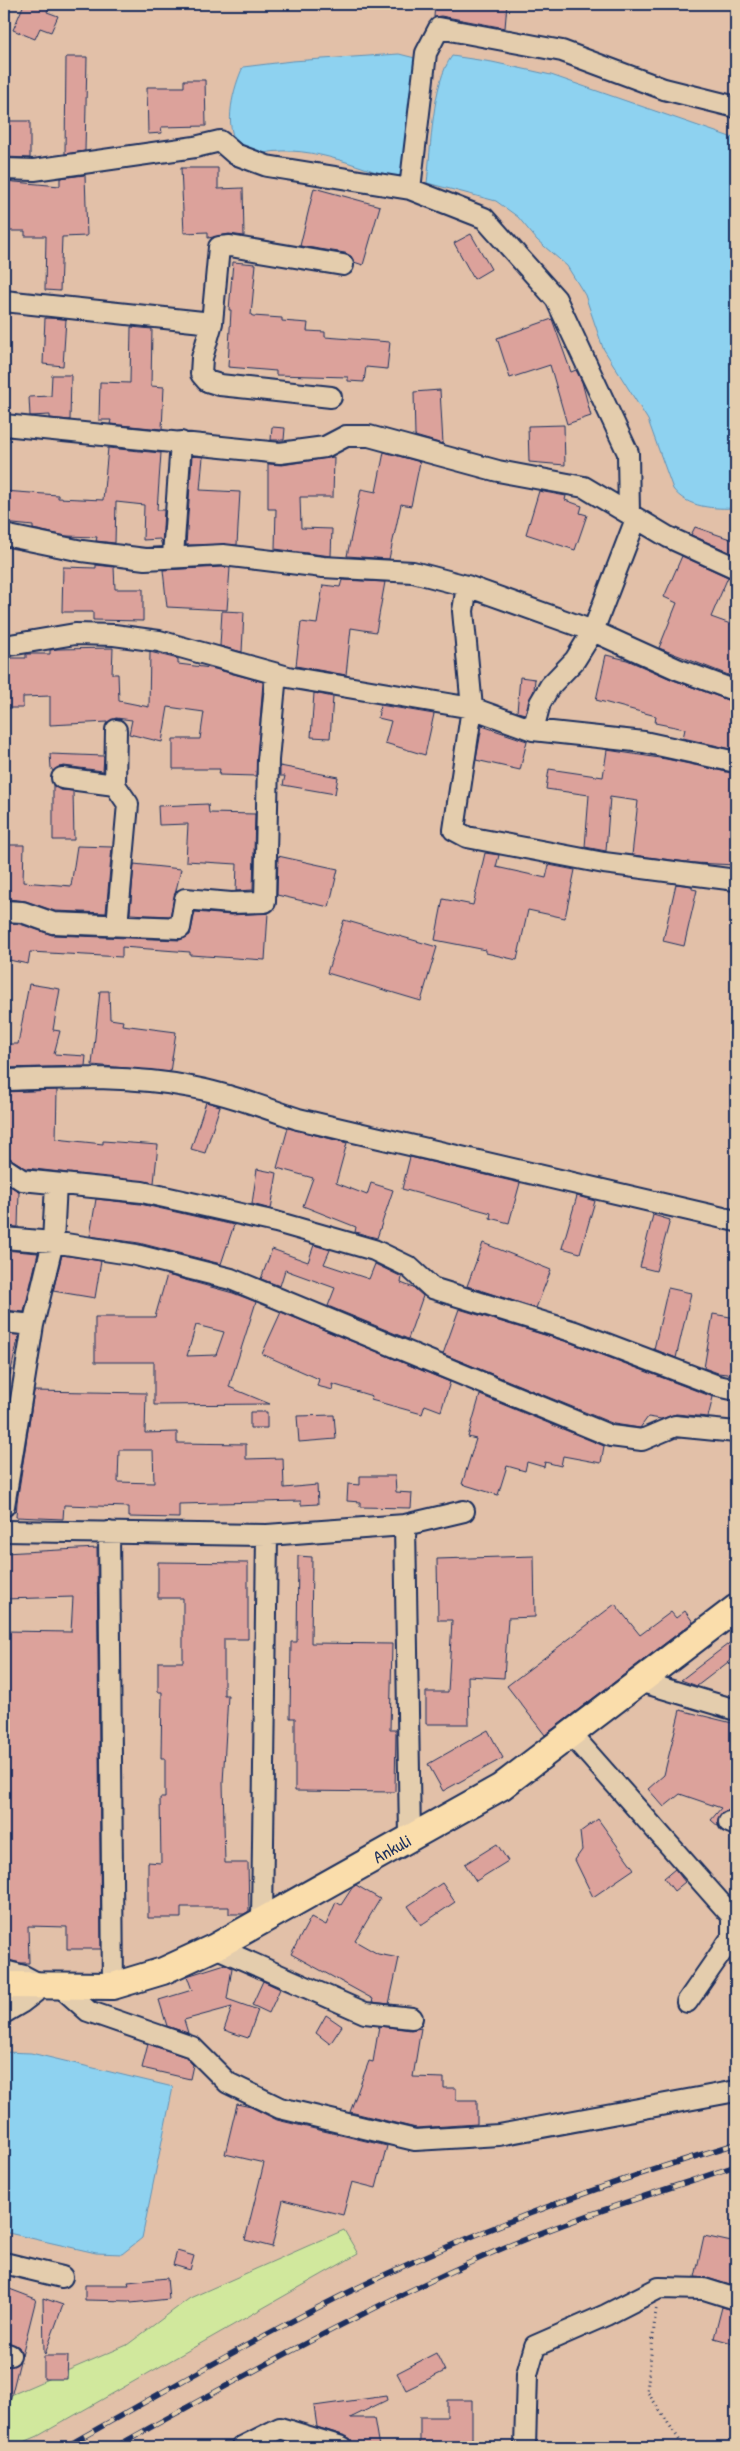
<svg xmlns="http://www.w3.org/2000/svg" width="740" height="2451" viewBox="0 0 740 2451" font-family="'Patrick Hand',sans-serif">
  <style>
    .green { fill: #d1e89d; stroke: #768c7e }
    .water { fill: #8ed2f0; stroke: #6091b6 }
    .building { fill: #dca29b; stroke: #1b2f5e; fill-rule: evenodd }
    .lines { fill: none; stroke-linecap: round; stroke-linejoin: round }
    .minor-casing { stroke: #1b2f5e; stroke-width: 24 }
    .major-casing { stroke: #1b2f5e; stroke-width: 30 }
    .path { stroke: #1b2f5e; stroke-width: 3; stroke-dasharray: 1 4; stroke-linecap: butt }
    .minor { stroke: #e4cdad; stroke-width: 20 }
    .major { stroke: #faddab; stroke-width: 26 }
    .rail-casing { stroke: #1b2f5e; stroke-width: 5.5 }
    .rail { stroke: #e4cdad; stroke-width: 4; stroke-dasharray: 11; stroke-linecap: butt }
    .labels { text-anchor: middle; dominant-baseline: central; stroke-width: 4; stroke-linejoin: round; paint-order: stroke }
    .street-label { font-size: 18px; fill: #1b2f5e; stroke: #e4cdad }
  </style>
  <rect width="100%" height="100%" fill="#e2c0a8"/>
  <filter id="ink" filterUnits="userSpaceOnUse"><feTurbulence type="fractalNoise" baseFrequency=".02" numOctaves="2"/><feDisplacementMap in="SourceGraphic" scale="10" xChannelSelector="R" yChannelSelector="G"/><feConvolveMatrix kernelMatrix="1 2 1 2 8 2 1 2 1" color-interpolation-filters="sRGB"/></filter>
  <g filter="url(#ink)">
    <path class="green" d="M344,2230L358,2254L38,2436L12,2447H4V2398L127,2345L190,2298Z"/>
    <path class="water" d="M399,54L419,59L406,175L400,180C355,166 303,141 256,155C251,152 243,150 239,145C222,128 234,86 243,67L292,61Z
      M452,56L492,62L551,75L736,139V508C715,509 687,508 673,489L648,420L603,348L585,295L567,266L537,240L518,217L496,201L427,183C431,149 432,82 452,56Z
      M4,2052L31,2053L173,2087L142,2238L122,2254L96,2253L4,2232Z"/>
    <path class="building" d="M24,4H50L47,12L58,16L51,32L40,28L35,39L13,30Z
      M435,4H507L505,28L441,16L434,17Z
      M66,57H87L85,151L65,154Z
      M184,80H205L206,126L161,127L162,133L148,134L147,87H184Z
      M4,121H30V158L4,157Z
      M181,168H218V189L243,188L244,236L229,234L208,238V232L184,233Z
      M85,175L87,236L62,237L60,291L45,290L46,236H25V231H4V181L60,186V178Z
      M314,188L380,206L363,265L354,262L351,256L345,253L300,246Z
      M471,234L491,269L474,279L454,243Z
      M233,262L256,264L251,315L253,316L282,318V321L308,323L307,331L325,332V337L390,342L387,369L366,367L364,382L348,381V377L276,375V371L228,367L231,310H229Z
      M45,318L66,319L63,366L43,364Z
      M552,319L571,372L576,370L582,382L591,416L567,424L550,365L510,378L497,338Z
      M131,327L152,329L151,386L164,387L162,429L110,424L111,420H99L100,382L130,383Z
      M52,375H71L70,420L50,418V415L30,416L29,397L51,396Z
      M440,390L443,444L415,436L414,392Z
      M564,425L565,465L529,462L528,426Z
      M272,427L285,428L284,440H271Z
      M108,448L161,453L157,510H164L162,546L160,539L143,540L144,505L116,502L115,543L96,541L97,537L66,536L33,529V526L4,523V491L58,495V498L103,500Z
      M384,452L420,462L411,506L401,504L389,559L347,556L361,489L376,492Z
      M192,456L203,457L200,490L240,492L237,545H186Z
      M334,457L333,497H300L301,528L332,529L331,556L275,549L276,509H268V464L282,465Z
      M539,491L566,496L565,500L582,506L580,513L587,515L575,550L526,534Z
      M695,527L736,541L734,554L691,535Z
      M682,556L728,577L711,617L736,626V678L659,648L677,603L664,597Z
      M96,565L114,567L115,589H143V621L93,620V612H62L63,567L96,568Z
      M223,567L230,568L227,610L167,607L163,570Z
      M342,580L385,582L376,632L351,628L346,675L296,666L301,622L317,624L323,585L340,587Z
      M222,611L244,612L242,652L220,646Z
      M113,648L112,674H118L119,701L149,707L150,652L178,659V664L211,668L263,682L256,776L219,775L220,769H173V739H200L204,712L168,707L162,742L129,734L132,720L116,718L108,722L50,725V696L23,697V708H4V658H26V654H50V650L58,649Z
      M606,655L627,660L673,680L736,703V750L683,738L685,729L655,723L656,716L596,700Z
      M520,677L535,679L534,690L525,714L517,712Z
      M314,693L333,697L330,738L311,737Z
      M380,705L434,714L425,755L385,743L391,721L378,718Z
      M482,726L527,741L520,770L476,760Z
      M607,750L666,759L736,774V865L694,863L632,855L638,801L610,797L606,851L585,847L589,795L546,789L549,769L603,777Z
      M50,754L104,756L103,771L64,766L53,771L51,768Z
      M280,766L338,777L335,794L283,785L285,776H280Z
      M53,785L60,790L73,791L74,840H53Z
      M208,804L209,813L255,814L253,890L236,891L237,864L186,861L188,824L159,825L158,806Z
      M8,845H24L23,882L71,886L77,846L112,847L106,913L55,911L26,901L8,899Z
      M485,853L499,855L496,867L546,878L549,865L575,870L565,918L528,910L517,960L486,953V950L435,940L443,899L473,905Z
      M278,856L338,869L329,907L277,895Z
      M134,864L181,869L170,916L130,914Z
      M676,884L692,886V889L697,890L684,946L663,941Z
      M195,912L231,915L268,913L265,960L190,955V952L122,947V957L30,952L28,964L4,959V923L20,924L52,935L180,940L190,935Z
      M344,920L437,947L421,1001L327,973Z
      M29,984L60,989L53,1030L60,1031L54,1054L86,1056L85,1066L4,1068V1044H18Z
      M100,991H109L110,1019L123,1021L122,1025L176,1032L170,1072L92,1065Z
      M57,1090L56,1139L103,1144V1141L158,1145L154,1183L26,1168L6,1156L4,1092Z
      M206,1102L220,1106L205,1153L191,1149Z
      M288,1128L347,1143L336,1183L367,1195L371,1183L393,1190L377,1238L355,1232L356,1227L303,1206L313,1178L277,1168Z
      M410,1157L520,1183L509,1223L490,1218L491,1213L402,1189Z
      M257,1169L277,1173L271,1209L252,1204Z
      M4,1186H10L19,1191L18,1227L4,1226Z
      M577,1196L595,1201L580,1253L562,1248Z
      M96,1199L140,1204L234,1225L221,1264L139,1243L90,1236Z
      M653,1215L670,1220L656,1271L640,1267Z
      M483,1243L551,1270L536,1308L467,1286Z
      M314,1245L330,1250L324,1264L369,1279L375,1264L402,1277L401,1283L414,1288L423,1296L408,1339L328,1306L335,1288L285,1270L280,1286L261,1279L272,1249L308,1262Z
      M4,1250L38,1253L24,1312L4,1310Z
      M62,1255L101,1261L95,1298L53,1291Z
      M167,1275L233,1293L256,1302L229,1387L270,1404L154,1405V1362H95V1317H155ZM196,1325L224,1332L216,1355L187,1356Z
      M668,1288L691,1293L676,1358L654,1349Z
      M459,1309L571,1343L713,1397L708,1417L676,1414L661,1419L648,1417L640,1428L614,1424L443,1354Z
      M281,1312L450,1382L441,1411L425,1405L422,1414L371,1400L372,1396L332,1384L333,1390L317,1386L319,1379L262,1354Z
      M713,1314L736,1318V1375L718,1373L704,1368Z
      M4,1334L19,1335L10,1375L4,1374Z
      M34,1391L146,1393L145,1433L177,1432V1443L246,1444V1459L283,1458L284,1488L317,1485L318,1504L301,1505V1501L179,1504V1518L129,1517V1507L64,1505L63,1519L16,1517L17,1502ZM119,1450H153L154,1483L118,1482Z
      M480,1395L604,1446L601,1463L563,1456L561,1466L545,1462L544,1467L527,1462L525,1471L507,1466L498,1495L462,1484L476,1439L468,1437Z
      M250,1412H267V1428H250Z
      M334,1415L336,1439L299,1442L297,1416Z
      M360,1476H395L396,1492L412,1493L411,1508L360,1507V1502L347,1501L348,1484L360,1485Z
      M97,1548L101,1949H67V1927L28,1926L29,1963H21L4,1959V1631L71,1632L73,1597L4,1599V1553Z
      M298,1556L312,1557L311,1643L392,1644L390,1730H396L395,1792L295,1791V1718H290L291,1642H297Z
      M534,1556L535,1617L508,1618L504,1678L468,1676L469,1724H426V1692H448L452,1620H438L437,1559Z
      M158,1562L248,1563V1639H224V1695H228L223,1783L225,1863H248L249,1911L244,1914H229V1907H181V1918H148V1862L161,1863L160,1798H165V1758H161L162,1692H158V1662H183V1598H158Z
      M615,1604L640,1635L671,1612L676,1618L685,1611L693,1622L545,1735L507,1686Z
      M736,1638V1656L697,1686L681,1680Z
      M680,1710L736,1724V1812L728,1810L722,1813L718,1818L719,1827L711,1820L721,1808L680,1794L664,1807L648,1789L664,1775Z
      M488,1730L503,1758L443,1791L428,1764Z
      M598,1819L634,1869L593,1897L575,1860L582,1850L580,1832Z
      M497,1844L508,1861L476,1881L465,1864Z
      M675,1869L685,1882L674,1891L664,1878Z
      M442,1883L455,1902L421,1925L408,1906Z
      M356,1885L380,1899L355,1941L378,1954L399,1958L389,2004L372,2002L373,1999L291,1954L311,1917L326,1925L336,1902L341,1905L352,1888Z
      M225,1964L232,1968L227,1999L258,2010L248,2038L224,2030L232,2007L184,2020L188,2033L167,2026L159,2000L192,1990L187,1976Z
      M263,1981L280,1989L269,2013L252,2005Z
      M326,2015L342,2026L330,2044L316,2033Z
      M379,2026L411,2030L421,2028L413,2077L444,2078V2088H456V2100H477V2124L416,2128L350,2112L369,2061L373,2062Z
      M148,2044L186,2057L193,2065L190,2079L142,2068Z
      M237,2104L251,2107L277,2120L387,2146L376,2188L352,2182L343,2215L283,2200L272,2247L245,2240L264,2163L225,2154Z
      M704,2236L736,2243V2287L707,2278L695,2277Z
      M177,2251L194,2256L190,2270L173,2265Z
      M167,2278L169,2299L131,2303L130,2301L85,2300V2285H129L128,2282Z
      M7,2288L36,2299L22,2355L19,2347L4,2341V2296Z
      M43,2298L63,2305L45,2354L44,2353Z
      M722,2307L736,2311V2344L714,2338Z
      M436,2353L445,2371L406,2390L397,2373Z
      M44,2356H68L67,2379H44Z
      M20,2361L9,2405L4,2404V2365L13,2366Z
      M386,2396L387,2400L350,2418H374L379,2447H354L351,2439L346,2436L317,2427L314,2406Z
      M447,2400H472V2447H420V2417H447Z"/>
    <g class="lines">
      <defs>
        <path id="minor" d="M4,169L34,170L195,147L220,141L235,154L267,166L410,189L484,218L556,299L628,453L629,514
          M410,189L426,53L439,28L562,51L664,89L736,107
          M4,301L212,323
          M331,397L220,385L207,381L201,374L202,358L212,323L219,247L230,246L343,265
          M4,425L280,453L325,447L346,436H369L498,471L584,487L668,537L736,568
          M4,535L82,551L145,559L223,555L323,567L413,572L467,586L593,631L677,669L736,691
          M173,556L181,442
          M467,586L463,611L472,708L454,830L467,837L604,863L736,880
          M4,646L75,634L114,635L159,641L288,677L472,708L533,730L644,742L736,762
          M116,730L115,785L128,804L117,925
          M533,730L540,703L550,686L575,660L593,631L636,519
          M62,778L115,785
          M4,911L22,912L53,923L180,928L185,899L231,903L265,902L268,760L276,674
          M4,1080C66,1078 130,1075 191,1087C228,1094 263,1107 298,1119L736,1221
          M4,1168L22,1180L142,1192L276,1222L374,1250L409,1267L432,1288L575,1332L718,1386L736,1390
          M4,1238L53,1242L136,1255L231,1279L611,1436L642,1440L675,1426L736,1432
          M4,1322L33,1325
          M4,1506L33,1325L53,1242L56,1184
          M405,1525L410,1837
          M4,1531L267,1535L405,1525L464,1511
          M109,1532L113,1986
          M642,1682L736,1710
          M571,1734L732,1916V1937L687,2002
          M729,1822L736,1825
          M262,1920L267,1535
          M215,1947L365,2013L412,2018
          M4,1971L24,1976L43,1986L21,2003L4,2013
          M60,1986L88,2011L192,2047L228,2083L280,2108L415,2140L499,2135L736,2091
          M4,2263L62,2277
          M4,2353L10,2355
          M242,2447L280,2428L342,2447
          M525,2447L527,2374L535,2346L606,2315L659,2288L704,2289L736,2299"/>
        <g id="major">
          <path id="s1" d="M4,1985L113,1986L163,1971L215,1947L501,1787L736,1608"/>
        </g>
      </defs>
      <use href="#minor" class="minor-casing"/>
      <use href="#major" class="major-casing"/>
      <path class="path" d="M656,2309L647,2391L684,2447"/>
      <use href="#minor" class="minor"/>
      <use href="#major" class="major"/>
      <defs>
        <path id="rail" d="M65,2447C169,2389 272,2328 380,2277C495,2223 615,2180 736,2144
          M115,2447C240,2378 364,2309 494,2252C573,2218 655,2193 736,2166"/>
      </defs>
      <use href="#rail" class="rail-casing"/>
      <use href="#rail" class="rail"/>
    </g>
  </g>
  <g class="labels">
    <g class="street-label">
      <text stroke="none"><textPath href="#s1" startOffset="421">Ankuli</textPath></text>
    </g>
  </g>
  <rect width="740" height="2451" fill="none" stroke="#e4cdad" stroke-width="20"/>
  <rect x="10" y="10" width="720" height="2431" fill="none" stroke="#1b2f5e" stroke-width="2" filter="url(#ink)"/>
</svg>
